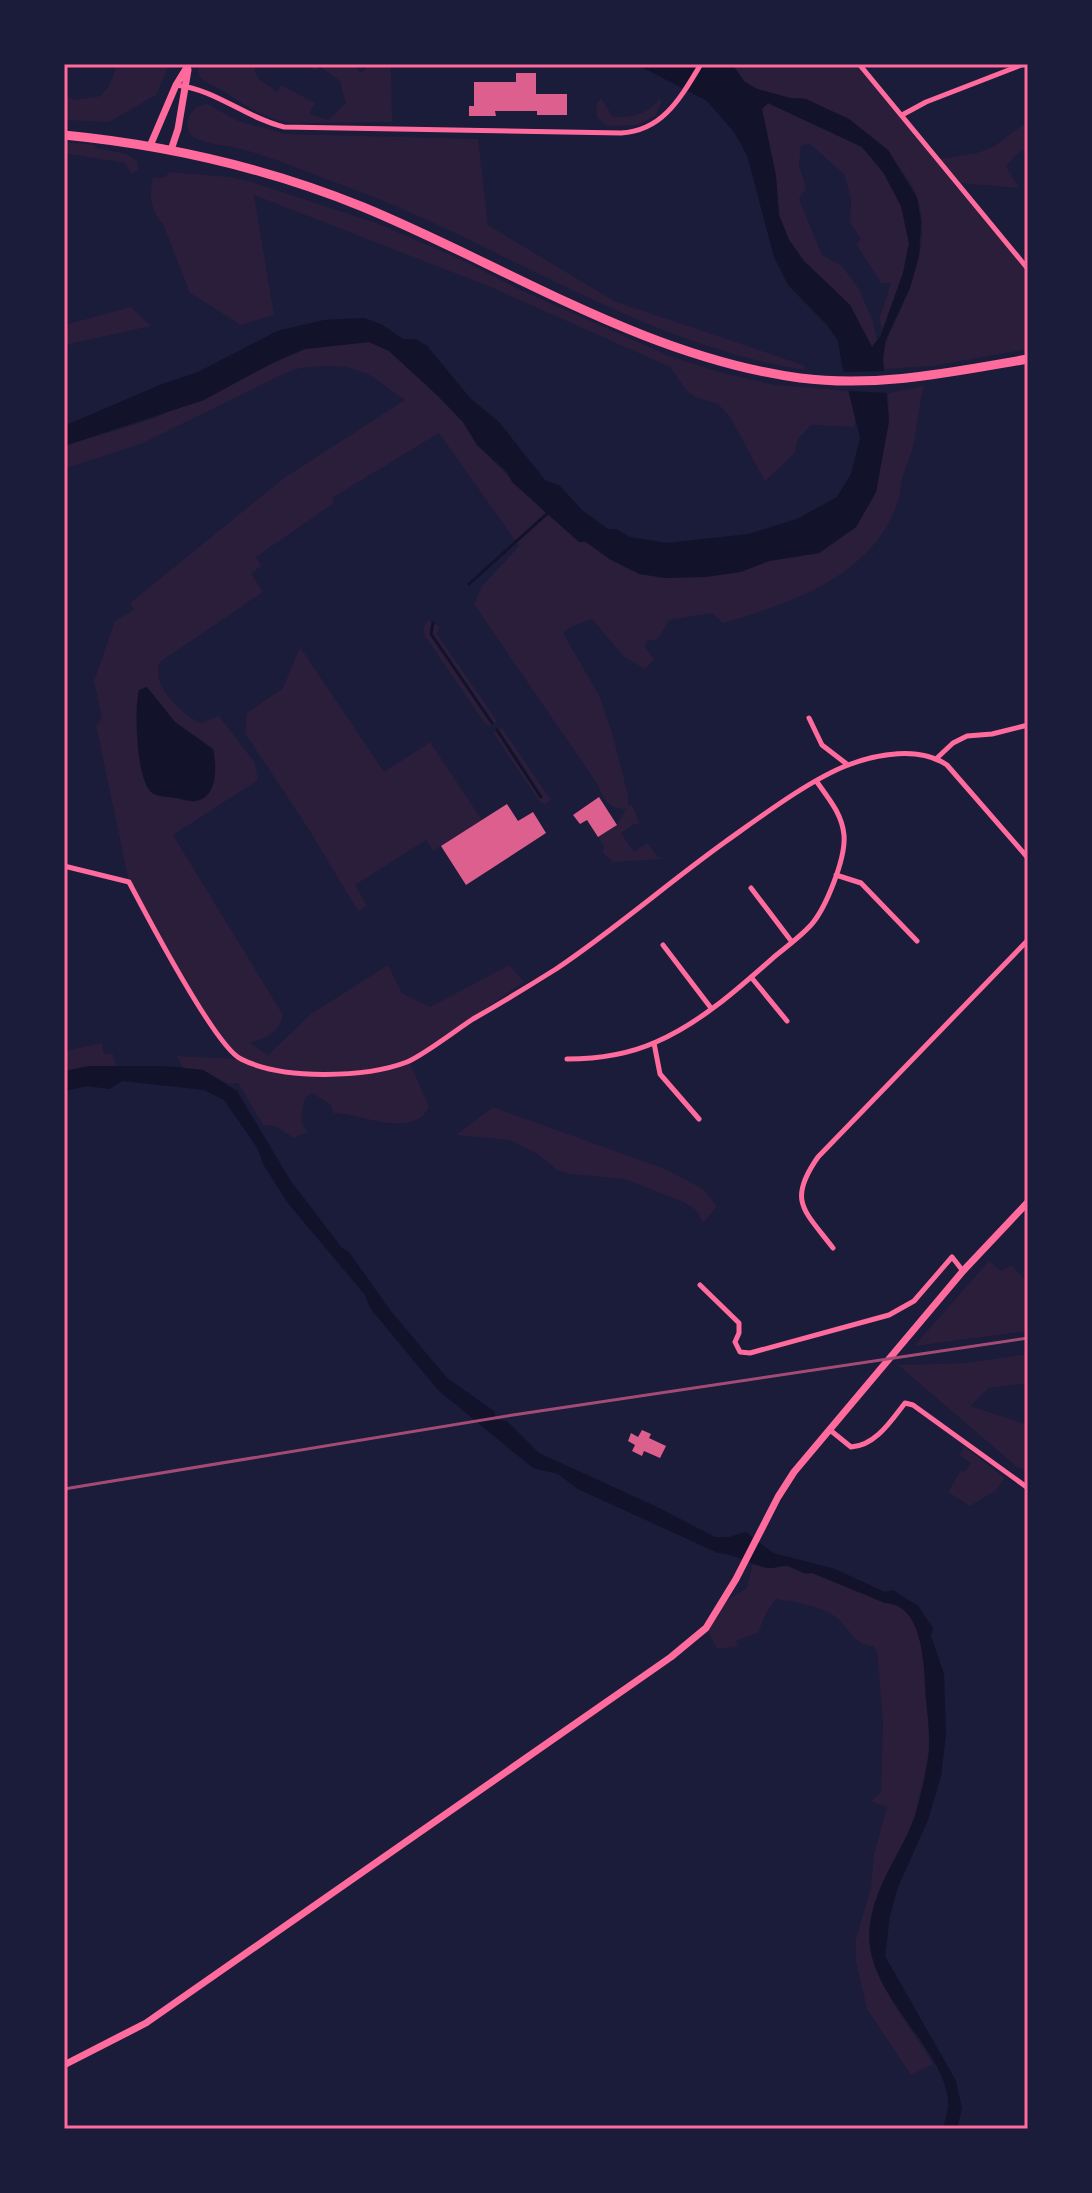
<svg xmlns="http://www.w3.org/2000/svg" width="1092" height="2193" viewBox="0 0 1092 2193" font-family="Rubik,sans-serif">
  <style>
    .green { fill: #2a1e3b }
    .water { fill: #12122b; fill-rule: evenodd }
    .pier { fill: #1b1b3a }
    .lines { fill: none; stroke-linecap: round; stroke-linejoin: round }
    .stream { stroke: #12122b; stroke-width: 3 }
    .building { fill: #dd5f8e }
    .minor { stroke: #ff6b9d; stroke-width: 5 }
    .tertiary { stroke: #ff6b9d; stroke-width: 7 }
    .secondary { stroke: #ff6b9d; stroke-width: 7 }
    .trunk { stroke: #ff6b9d; stroke-width: 9 }
    .rail { stroke: #a44b75; stroke-width: 3 }
    .neatline { fill: none; stroke: #ff6b9d; stroke-width: 3 }
  </style>
  <rect width="100%" height="100%" fill="#1b1b3a"/>
  <path class="green" d="M112,64H170L156,95L109,122L64,120V94L74,100L101,96L109,86L116,69Z
    M198,64H255V73L259,79L277,92L281,85L315,103L309,114L328,120L346,103L345,101L340,81L319,66L316,71L312,69L314,64H363L357,68L360,73L366,69L363,64H391L392,122L290,123C250,115 237,96 204,81L199,75Z
    M721,64H859L939,159L977,153L993,147L1028,121V148L1018,153L1006,166L1019,188L959,183L1028,269V349L932,366L884,369C881,346 891,331 900,311C915,277 930,234 917,197C911,179 896,166 888,150L806,99L790,98L757,89L745,82L734,67Z
    M601,98L613,117C631,117 648,115 659,99L662,101L655,116L637,125L607,126L597,118L596,104Z
    M768,103L862,147L883,172L901,206L909,243L903,273L883,329L879,320L891,283H881L856,244L861,239L850,223L851,200L845,175L810,144L801,145L799,165L806,188L799,199L822,255L842,266L859,289L873,322L877,340L872,347L850,305L804,261L789,240L779,215L776,176L762,109Z
    M207,104L238,121L285,134L478,139L488,225L614,301L803,365L806,370C642,345 504,245 350,188C314,175 278,159 241,149C227,145 206,145 194,137C189,134 189,132 187,127C189,114 192,106 207,104Z
    M64,142L95,145L96,148L127,154L137,161L138,170L131,174L125,163L64,153Z
    M170,172L230,177L252,182L376,223L460,259L516,288L669,356L723,373L775,385L850,391L856,417L854,427L811,425L798,439L795,453L765,481L730,417L718,404L695,397L686,390L670,367L493,288L254,195L274,315L241,325L190,293L163,224C150,211 149,194 153,177L163,178Z
    M131,307L151,326L64,345V325Z
    M369,342L389,351L437,395L463,422L477,445L549,516L611,560L740,572L769,561L819,553L856,527L876,492L889,421L888,393L924,386C919,406 917,427 913,447C910,457 906,466 903,476C900,484 901,493 898,501C874,576 791,603 723,623L712,613L669,620L658,639L647,641L645,647L654,659L645,669L624,657L592,619L571,627L563,633L599,695L613,736L628,795V805H632L640,824H634L621,833L634,852L647,843L658,857L665,859L613,862L603,853L604,846L598,837L617,825L626,809C610,809 603,800 598,785L474,604L482,586L519,546L439,433L332,498L334,503L256,557L261,566L251,574L263,592L160,662C150,685 181,714 201,723L219,716L255,763L258,780L173,835L283,1015C279,1034 265,1038 250,1043L268,1055L311,1014L388,965L402,993L430,1007L509,965L524,982L409,1061L429,1107C413,1140 360,1113 333,1113L331,1105L312,1093L305,1098L301,1121L307,1132L294,1138L275,1126L263,1125L238,1083L228,1084L203,1070L183,1068L177,1056L238,1059L223,1043L163,945L129,882L96,725L102,718L94,681L115,621L134,610L130,603L284,478L405,400L368,374L347,367L322,366L294,369L143,443L64,469V446L152,419L305,349Z
    M428,620L439,626L437,634L497,721L490,726L485,724L425,636L423,628Z
    M300,647L384,772L430,742L482,820L433,851L426,840L355,885L367,906L358,911L306,825L245,733L247,713L283,688Z
    M502,728L551,800L545,804L540,802L496,737L494,732Z
    M102,1043L104,1054H113L116,1066H89L64,1071V1051Z
    M493,1107L665,1169L703,1189L717,1206L703,1223L697,1211L684,1202L624,1179L570,1174L557,1170L539,1155L510,1140L456,1135Z
    M989,1261L1001,1271L1011,1265L1028,1282V1331L914,1346Z
    M1028,1354V1383L989,1388L970,1406L1028,1425V1471L1017,1467L898,1365L966,1363Z
    M965,1447L1005,1478L995,1491L970,1506L948,1492L961,1470L965,1472L971,1463L959,1455Z
    M753,1563L770,1568L787,1566L805,1574L812,1572L885,1603C926,1604 924,1671 926,1700C928,1719 931,1741 927,1761C924,1779 919,1797 915,1814C902,1858 864,1894 870,1946C875,1986 913,2029 933,2064L911,2075L867,2009L856,1962V1939L871,1887L874,1854L887,1807L870,1801L881,1793L883,1723L877,1651L873,1646C853,1646 848,1624 833,1615C816,1605 795,1602 776,1599L766,1613L758,1633L736,1641L738,1646L717,1649L706,1628L722,1603L747,1588Z"/>
  <path class="water" d="M636,64H721L734,67L745,82L757,89L790,98L806,99L849,119L888,150L917,198L921,222L919,256L910,288L885,341L883,360L889,421L876,492L856,527L819,553L769,561L740,572L706,577L665,578L639,574L611,560L586,542H579L512,482L507,472L477,445L463,422L437,395L389,351L369,342L305,349L276,361L204,400L64,446V426L162,384L198,372L277,331L324,320L364,318L381,324L403,339H415L427,346L471,399L498,421L545,480L560,486L582,510L608,529H616L630,537L668,543L748,534L797,519L837,497L851,474L860,438L842,365L838,341L827,325L788,285L774,257L747,155L734,132L707,101ZM768,103L862,147L883,172L901,206L909,243L903,273L881,335L872,347L850,305L804,261L789,240L779,215L776,176L762,109Z
    M147,687L175,722L213,749C217,765 218,799 195,801C189,802 182,799 176,798C169,797 158,797 152,793C136,781 134,708 139,690Z
    M89,1066H165L203,1070L237,1091L290,1180L342,1248L349,1252L390,1310L447,1378L494,1411L497,1420L507,1421L539,1453L655,1506L715,1537H729L746,1532L773,1553L835,1569L885,1592L893,1590L918,1606L933,1628L931,1636L944,1674L946,1734L941,1776L928,1820L898,1887L890,1915L885,1956L956,2081L962,2108L957,2129H943C945,2120 949,2109 948,2099C942,2044 860,1990 870,1925C877,1881 899,1857 914,1819C920,1801 925,1778 928,1760C931,1740 928,1719 926,1699C924,1670 925,1604 885,1603L812,1573C801,1575 798,1568 788,1566C781,1565 774,1569 768,1568C750,1565 734,1553 718,1553L578,1489L558,1474L533,1468L439,1391L370,1308L365,1295L287,1202L263,1164L258,1149L224,1100L204,1090L123,1081L109,1089L87,1086L64,1091V1071Z"/>
  <path class="pier" d="M889,371L891,391L889,393L846,391L840,372Z"/>
  <g class="lines">
    <path class="stream" d="M469,584L550,511
      M433,623L431,634L492,723
      M497,730L541,797"/>
  </g>
  <path class="building" d="M516,73H536V94H567V115H537V111H495L496,116H469V106H474V82H516Z
    M599,797L617,825L598,837L587,820L580,824L573,815Z
    M507,804L518,821L533,812L546,833L466,885L441,846Z
    M642,1430L651,1434L649,1438L666,1446L660,1458L644,1451L642,1456L632,1451L635,1445L628,1441L631,1433L638,1437Z"/>
  <g class="lines">
    <path class="minor" d="M859,64L1028,269
      M176,85C217,90 244,117 284,127L621,133C663,131 681,97 701,64
      M902,115L926,102L1024,64
      M809,718L822,745L848,765
      M937,758L953,743L967,736L992,734L1028,725
      M64,866L129,882C146,914 215,1047 241,1059C282,1080 365,1078 407,1062C424,1055 456,1030 473,1019C501,1003 529,986 556,969C614,930 668,883 725,842C759,818 809,780 848,765C877,754 919,746 947,765L1028,858
      M836,875L861,883L917,941
      M751,888L792,942
      M663,945L711,1008
      M751,977L787,1021
      M654,1043L660,1074L699,1119
      M567,1059C598,1059 627,1055 656,1042C700,1023 738,989 774,957C786,947 800,937 811,925C826,908 846,858 844,835C842,814 829,799 817,782
      M833,1248C804,1210 787,1201 818,1157L1028,940
      M700,1285L739,1323V1333L735,1342L740,1352L750,1353L889,1315L914,1301L952,1257L963,1271
      M830,1430L851,1447C875,1446 891,1421 905,1403L913,1405L1028,1488"/>
    <path class="tertiary" d="M150,146L176,85L189,64
      M171,150L178,129L188,70"/>
    <path class="secondary" d="M64,2065L146,2023L671,1657L706,1628L736,1579L778,1497L794,1472L963,1271L1028,1202"/>
    <path class="trunk" d="M64,135C167,145 267,168 363,207C506,266 644,357 800,378C878,388 952,372 1028,359"/>
    <path class="rail" d="M64,1489L513,1415L1028,1338"/>
  </g>
  <rect width="1092" height="2193" fill="none" stroke="#1b1b3a" stroke-width="132"/>
  <rect x="66" y="66" width="960" height="2061" class="neatline"/>
</svg>
